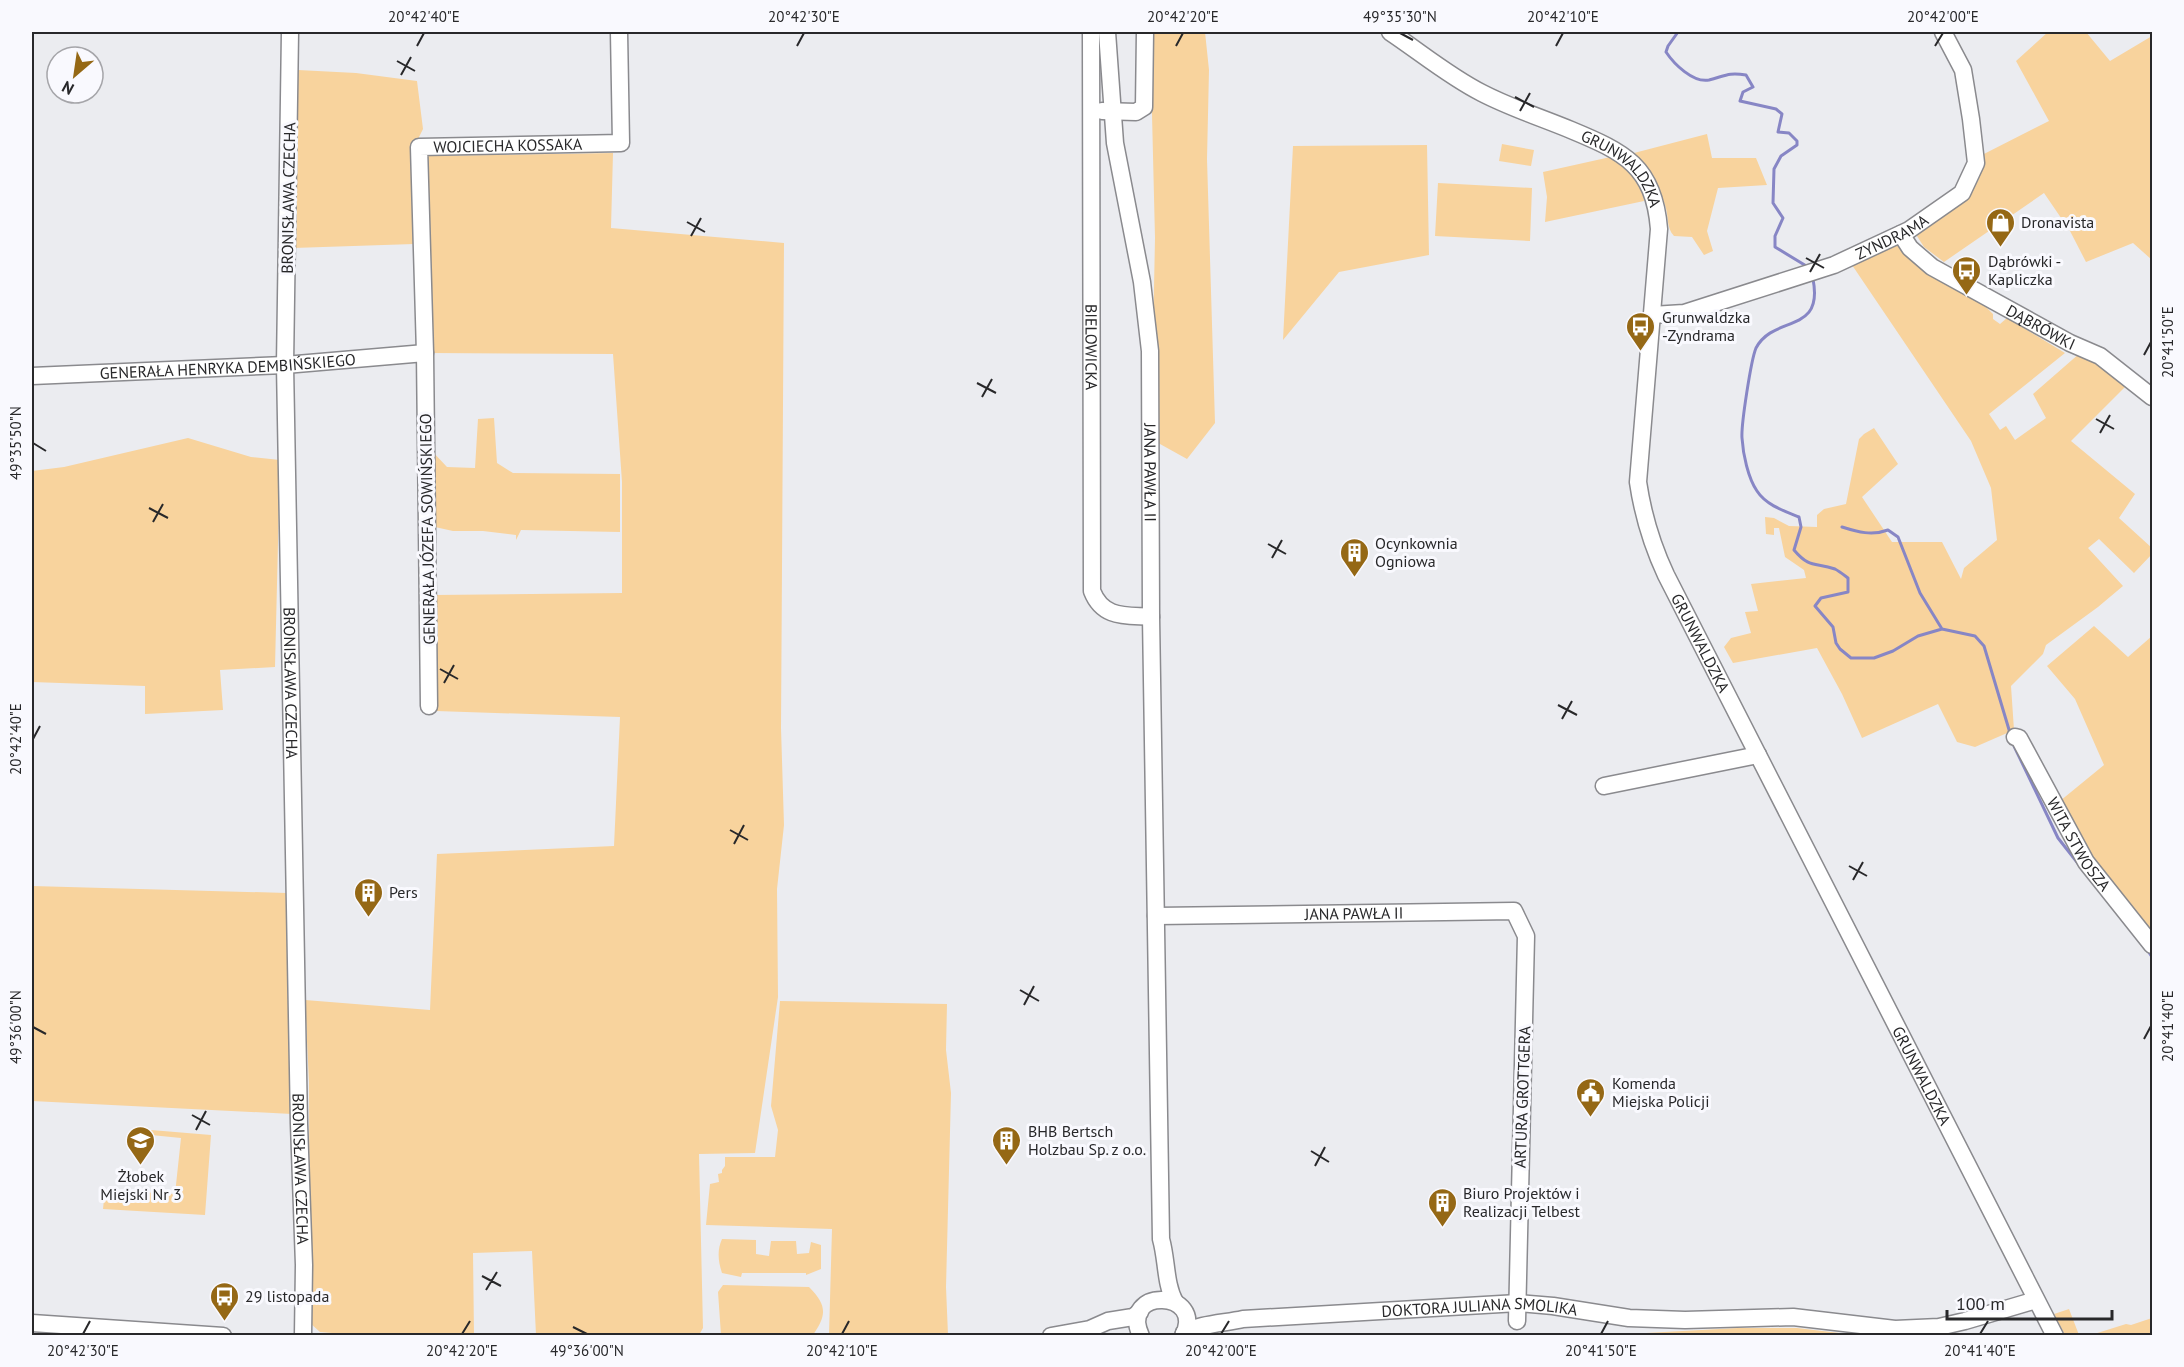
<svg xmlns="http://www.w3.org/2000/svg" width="2184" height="1367" viewBox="0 0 2184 1367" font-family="'PT Sans',sans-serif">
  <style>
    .green { fill: #f8d39d }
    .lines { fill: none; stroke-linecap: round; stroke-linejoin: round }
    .stream { stroke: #8786c5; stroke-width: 3 }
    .minor-casing { stroke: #8a8a8e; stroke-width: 19 }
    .minor { stroke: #fff; stroke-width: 16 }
    .ticks { fill: none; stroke: #28282a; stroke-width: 2 }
    .labels { text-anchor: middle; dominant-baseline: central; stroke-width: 6; stroke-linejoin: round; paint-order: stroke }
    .street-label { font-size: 16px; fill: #28282a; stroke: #f9f9fe }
    .poi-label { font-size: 16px; fill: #28282a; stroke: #f9f9fe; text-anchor: start }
    .neatline { fill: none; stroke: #28282a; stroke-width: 2 }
    .ticks-label { font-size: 15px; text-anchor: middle; fill: #28282a }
  </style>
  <rect width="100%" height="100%" fill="#ebecf0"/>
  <path class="green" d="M1150,32H1205L1209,70L1207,159L1215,423L1187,459L1151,439L1155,238Z
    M2048,32H2086L2110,61L2152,36V260L2133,243L2086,262L2070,231L2044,193L1944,262L1924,247L1915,233L1970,194L1979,179L1978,157L2049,121L2016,61Z
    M298,70L356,73L417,81L423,129L417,141L414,244L293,248Z
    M1707,134L1712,158H1756L1767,185L1718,188L1707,231L1713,251L1704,255L1692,237L1674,236C1666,228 1669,216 1665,205C1659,185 1648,168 1634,153Z
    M1502,144L1534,150L1531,166L1499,161Z
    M1427,145L1429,255L1339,272L1283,340L1293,146Z
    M613,153L611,228L784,243L781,728L784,825L777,889L778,997L755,1153L699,1154L703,1328L699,1335H536L532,1251L473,1253L474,1335L368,1336L320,1332L310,1323L309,1082L305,1000L430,1010L437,854L614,846L620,717L436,711L434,595L622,593V482L613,354L430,353L428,156Z
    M1615,156L1642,188L1644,201L1545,222L1547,197L1543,172Z
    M1438,183L1532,188L1530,241L1435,236Z
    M1898,240L1989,305L1986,307L1993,314V319L2000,324L2007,318L2065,353L1989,414L2000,430L2006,426L2015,440L2046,418L2033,394L2080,353L2100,362L2128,384L2071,441L2135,494L2119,518L2152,548V554L2134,573L2099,539L2088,548L2123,586L2098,607L2046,645L2043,654L2011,686L2014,730L1975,747L1957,742L1938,704L1862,738L1842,694L1817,648L1733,663L1724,647L1731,638L1751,633L1745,612L1758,611L1751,584L1806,578L1804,570L1785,557L1779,528H1774V535L1766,534L1765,517L1774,518L1789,526L1817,527V515L1824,509L1846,504L1859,439L1864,434L1874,428L1898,464L1862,497L1892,542H1942L1961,579L1964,568L1997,540L1991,488L1971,441L1852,265Z
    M494,418L497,463L513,473L620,474V532L521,530L516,540V535L483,531H453L435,527L431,450L447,467L475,468L478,419Z
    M188,438L251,457L280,460L275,667L220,670L223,710L145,714V686L32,682V471L64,467Z
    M2094,626L2128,657L2152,636V936L2108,885L2060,801L2104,765L2075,699L2047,666Z
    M32,886L287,893L292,1114L32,1101Z
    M780,1001L947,1004L946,1050L951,1093L946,1287L948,1335L846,1333L845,1335H829L832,1229L706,1225L710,1184L719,1182L718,1174L722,1173V1170L725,1166V1157H775L778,1130L771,1106Z
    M151,1130L211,1135L205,1215L103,1209L105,1190L175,1194L181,1138L151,1135Z
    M722,1239L756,1240V1254L769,1256L771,1241H796L797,1254L809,1253L811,1242L821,1245V1269L806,1275V1273H742L741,1277L722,1273C718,1261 717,1250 722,1239Z
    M723,1285L809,1287C827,1305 827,1315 813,1335H721L718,1292Z
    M2069,1309L2079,1335H2065L2054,1314Z
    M2152,1318V1335H2091L2126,1324L2131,1325Z
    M1738,1328H1797L1848,1334L1647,1336L1646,1333Z"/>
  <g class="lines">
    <path class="stream" d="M1678,32L1668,46L1666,52C1674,64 1693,83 1709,80C1725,76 1728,72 1746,75L1753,87L1743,92L1740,101L1776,109L1782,114L1778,132L1789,133L1797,141V145L1781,156L1774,169L1773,203L1783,218L1775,236V247L1808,267
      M1813,279C1824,335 1774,314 1756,348C1751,360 1741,425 1742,438C1743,454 1748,478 1757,491C1766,505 1784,511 1799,517L1801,527L1794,550C1810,569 1815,562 1835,569C1839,571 1844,575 1848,578V592L1821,598L1815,606L1833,627L1836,643L1840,649L1851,658H1874L1893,651L1918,636L1942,629L1975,636L1984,646L2010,733
      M1842,527C1858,532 1872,536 1888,530L1898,537L1920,593L1942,629
      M2014,746L2058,838L2080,866
      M2148,951L2152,957"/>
    <defs>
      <g id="minor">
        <path id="s1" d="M290,32L285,365L299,1124L304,1265L303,1336"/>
        <path id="s2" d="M1091,32L1092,591C1103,619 1126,615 1151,617"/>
        <path id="s3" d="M1107,32L1115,143L1142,282L1150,351L1151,617L1161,1239C1167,1260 1165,1284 1175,1302"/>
        <path id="s4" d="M1390,32C1420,52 1450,77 1482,93C1511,108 1542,118 1571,130C1624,152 1654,166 1659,229L1638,482C1643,516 1652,545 1666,575L2055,1336"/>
        <path d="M1102,111L1136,112L1144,107L1145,32"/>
        <path id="s5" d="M1901,234L1910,248L1932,267L2070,343L2100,356L2152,397"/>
        <path id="s6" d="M1652,315L1684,313L1834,265L1909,230L1962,193L1976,163L1971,119L1963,70L1943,32"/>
        <path id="s7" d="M32,376L285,365L425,353"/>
        <path id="s8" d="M429,706L425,353L419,147L621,143L619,32"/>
        <path id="s9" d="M2015,737L2019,738L2086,862L2152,945"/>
        <path d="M1604,786L1758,755"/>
        <path id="s10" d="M1156,916L1514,911L1526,936L1517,1321"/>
        <path d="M32,1323L223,1336"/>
        <path id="s11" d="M1184,1333C1198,1324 1226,1323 1243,1319L1518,1303L1553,1306L1629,1318L1685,1320L1793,1317L1895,1329L1939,1327L1965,1321L2036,1300"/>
        <path d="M1051,1336L1090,1329L1108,1321L1133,1317L1140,1312"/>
        <path d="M1141,1336C1118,1286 1207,1290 1183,1336"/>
      </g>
    </defs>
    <use href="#minor" class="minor-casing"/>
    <use href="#minor" class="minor"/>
  </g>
  <path class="ticks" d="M1400,33L1413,40M417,46L424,33M797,46L804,33M1176,46L1183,33M1556,46L1563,33M1935,46L1943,33M397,61L415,71M401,75L411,57M1515,97L1534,107M1520,111L1530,93M687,222L705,232M691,236L701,218M1806,258L1824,268M1810,272L1820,254M2144,355L2151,342M977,383L996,393M982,397L992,379M2096,419L2114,429M2100,433L2110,415M33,443L46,451M149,508L168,518M153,522L163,504M1268,544L1286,554M1272,558L1282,540M440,669L458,679M444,683L454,665M1558,705L1577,715M1562,719L1572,701M33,739L40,726M730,830L748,840M734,844L744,825M1849,866L1867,876M1853,880L1863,862M1020,990L1039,1001M1024,1005L1034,986M33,1027L46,1034M2144,1039L2151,1026M192,1115L210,1125M196,1130L206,1111M1311,1151L1329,1162M1315,1166L1325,1147M482,1276L501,1286M486,1290L497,1272M573,1327L587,1334M83,1334L90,1321M462,1334L470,1321M842,1334L849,1321M1221,1334L1229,1321M1601,1334L1608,1321M1980,1334L1988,1321"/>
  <defs>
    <symbol id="shop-pin" viewBox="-11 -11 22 30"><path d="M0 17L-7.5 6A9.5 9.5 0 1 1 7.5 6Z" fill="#956815" stroke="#f9f9fe"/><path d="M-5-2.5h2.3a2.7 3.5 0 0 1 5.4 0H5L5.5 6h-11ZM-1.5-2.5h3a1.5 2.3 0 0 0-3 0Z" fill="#fff"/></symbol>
    <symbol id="bus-pin" viewBox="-11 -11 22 30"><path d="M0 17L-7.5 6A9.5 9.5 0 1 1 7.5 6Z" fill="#956815" stroke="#f9f9fe"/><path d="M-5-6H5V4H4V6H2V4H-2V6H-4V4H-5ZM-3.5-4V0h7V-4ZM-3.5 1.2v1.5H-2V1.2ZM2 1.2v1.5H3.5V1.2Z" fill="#fff"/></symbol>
    <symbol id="building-pin" viewBox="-11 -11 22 30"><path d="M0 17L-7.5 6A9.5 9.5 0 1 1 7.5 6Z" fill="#956815" stroke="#f9f9fe"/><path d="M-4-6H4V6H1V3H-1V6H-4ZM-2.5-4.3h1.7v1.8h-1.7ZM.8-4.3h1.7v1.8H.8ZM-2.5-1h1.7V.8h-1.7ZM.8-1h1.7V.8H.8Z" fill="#fff"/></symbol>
    <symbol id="civic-pin" viewBox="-11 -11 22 30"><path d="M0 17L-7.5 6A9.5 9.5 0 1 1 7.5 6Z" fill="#956815" stroke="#f9f9fe"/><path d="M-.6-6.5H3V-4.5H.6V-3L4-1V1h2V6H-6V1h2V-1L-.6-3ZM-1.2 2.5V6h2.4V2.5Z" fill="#fff"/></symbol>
    <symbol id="school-pin" viewBox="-11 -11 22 30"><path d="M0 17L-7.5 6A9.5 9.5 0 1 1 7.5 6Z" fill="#956815" stroke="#f9f9fe"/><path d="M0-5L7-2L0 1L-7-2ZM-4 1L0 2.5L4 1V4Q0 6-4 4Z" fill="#fff"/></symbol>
  </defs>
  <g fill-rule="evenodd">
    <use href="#shop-pin" x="1984" y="206" width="33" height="45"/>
    <use href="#bus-pin" x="1950" y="254" width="33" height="45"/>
    <use href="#bus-pin" x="1624" y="310" width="33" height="45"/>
    <use href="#building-pin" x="1338" y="536" width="33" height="45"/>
    <use href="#building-pin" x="352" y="876" width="33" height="45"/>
    <use href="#civic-pin" x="1574" y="1076" width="33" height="45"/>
    <use href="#school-pin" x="124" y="1124" width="33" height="45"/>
    <use href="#building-pin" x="990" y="1124" width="33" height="45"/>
    <use href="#building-pin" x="1426" y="1186" width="33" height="45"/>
    <use href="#bus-pin" x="208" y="1280" width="33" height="45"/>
  </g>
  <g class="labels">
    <g class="street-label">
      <text stroke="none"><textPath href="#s8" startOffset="648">WOJCIECHA KOSSAKA</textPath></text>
      <text stroke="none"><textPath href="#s4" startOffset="273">GRUNWALDZKA</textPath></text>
      <text transform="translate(288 198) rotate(-89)">BRONISŁAWA CZECHA</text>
      <text stroke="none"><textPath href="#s6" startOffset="254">ZYNDRAMA</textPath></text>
      <text stroke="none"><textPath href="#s5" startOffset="170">DĄBRÓWKI</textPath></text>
      <text stroke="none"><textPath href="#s2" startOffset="315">BIELOWICKA</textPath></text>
      <text stroke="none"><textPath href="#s7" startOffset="196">GENERAŁA HENRYKA DEMBIŃSKIEGO</textPath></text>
      <text stroke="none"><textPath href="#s3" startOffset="444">JANA PAWŁA II</textPath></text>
      <text transform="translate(427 529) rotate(-91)">GENERAŁA JÓZEFA SOWIŃSKIEGO</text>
      <text stroke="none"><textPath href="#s4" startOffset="777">GRUNWALDZKA</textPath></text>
      <text stroke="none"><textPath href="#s1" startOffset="651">BRONISŁAWA CZECHA</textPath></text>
      <text stroke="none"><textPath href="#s9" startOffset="126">WITA STWOSZA</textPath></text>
      <text stroke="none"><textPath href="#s10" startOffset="198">JANA PAWŁA II</textPath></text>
      <text stroke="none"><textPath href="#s4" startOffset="1263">GRUNWALDZKA</textPath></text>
      <text transform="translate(1522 1097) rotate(-88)">ARTURA GROTTGERA</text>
      <text stroke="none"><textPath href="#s1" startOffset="1137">BRONISŁAWA CZECHA</textPath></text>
      <text stroke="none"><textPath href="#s11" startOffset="298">DOKTORA JULIANA SMOLIKA</textPath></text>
    </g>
    <g class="poi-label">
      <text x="2021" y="222">Dronavista</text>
      <text x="1988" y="261">Dąbrówki -<tspan x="1988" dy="18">Kapliczka</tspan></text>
      <text x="1662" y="317">Grunwaldzka<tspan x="1662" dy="18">-Zyndrama</tspan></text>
      <text x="1375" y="543">Ocynkownia<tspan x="1375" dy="18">Ogniowa</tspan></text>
      <text x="389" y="892">Pers</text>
      <text x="1612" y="1083">Komenda<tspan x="1612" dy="18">Miejska Policji</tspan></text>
      <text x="1028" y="1131">BHB Bertsch<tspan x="1028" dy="18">Holzbau Sp. z o.o.</tspan></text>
      <text x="141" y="1176" text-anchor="middle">Żłobek<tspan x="141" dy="18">Miejski Nr 3</tspan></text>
      <text x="1463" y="1193">Biuro Projektów i<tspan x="1463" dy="18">Realizacji Telbest</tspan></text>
      <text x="245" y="1296">29 listopada</text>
    </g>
  </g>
  <rect width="2184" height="1367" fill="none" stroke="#f9f9fe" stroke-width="66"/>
  <g transform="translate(75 75) rotate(209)"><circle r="28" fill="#f9f9fe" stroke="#a5a5a9" stroke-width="1.5"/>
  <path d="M0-4.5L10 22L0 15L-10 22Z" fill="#956815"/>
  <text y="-9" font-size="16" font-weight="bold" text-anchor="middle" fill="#28282a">N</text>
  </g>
  <path d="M1947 1310v9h165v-9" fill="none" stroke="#28282a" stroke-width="3"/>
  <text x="1956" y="1310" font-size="18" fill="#28282a" stroke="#f9f9fe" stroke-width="4.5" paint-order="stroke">100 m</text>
  <rect x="33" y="33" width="2118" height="1301" class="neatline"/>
  <g class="ticks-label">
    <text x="424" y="22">20°42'40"E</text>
    <text x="804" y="22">20°42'30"E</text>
    <text x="1183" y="22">20°42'20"E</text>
    <text x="1400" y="22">49°35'30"N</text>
    <text x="1563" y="22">20°42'10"E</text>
    <text x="1943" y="22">20°42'00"E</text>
    <text transform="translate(2168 342) rotate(-90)" y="5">20°41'50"E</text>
    <text transform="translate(16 443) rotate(-90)" y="5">49°35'50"N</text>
    <text transform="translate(16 739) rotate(-90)" y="5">20°42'40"E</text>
    <text transform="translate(2168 1026) rotate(-90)" y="5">20°41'40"E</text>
    <text transform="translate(16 1027) rotate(-90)" y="5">49°36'00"N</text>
    <text x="83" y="1356">20°42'30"E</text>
    <text x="462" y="1356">20°42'20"E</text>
    <text x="587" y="1356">49°36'00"N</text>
    <text x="842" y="1356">20°42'10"E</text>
    <text x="1221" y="1356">20°42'00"E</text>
    <text x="1601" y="1356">20°41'50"E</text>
    <text x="1980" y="1356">20°41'40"E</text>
  </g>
</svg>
